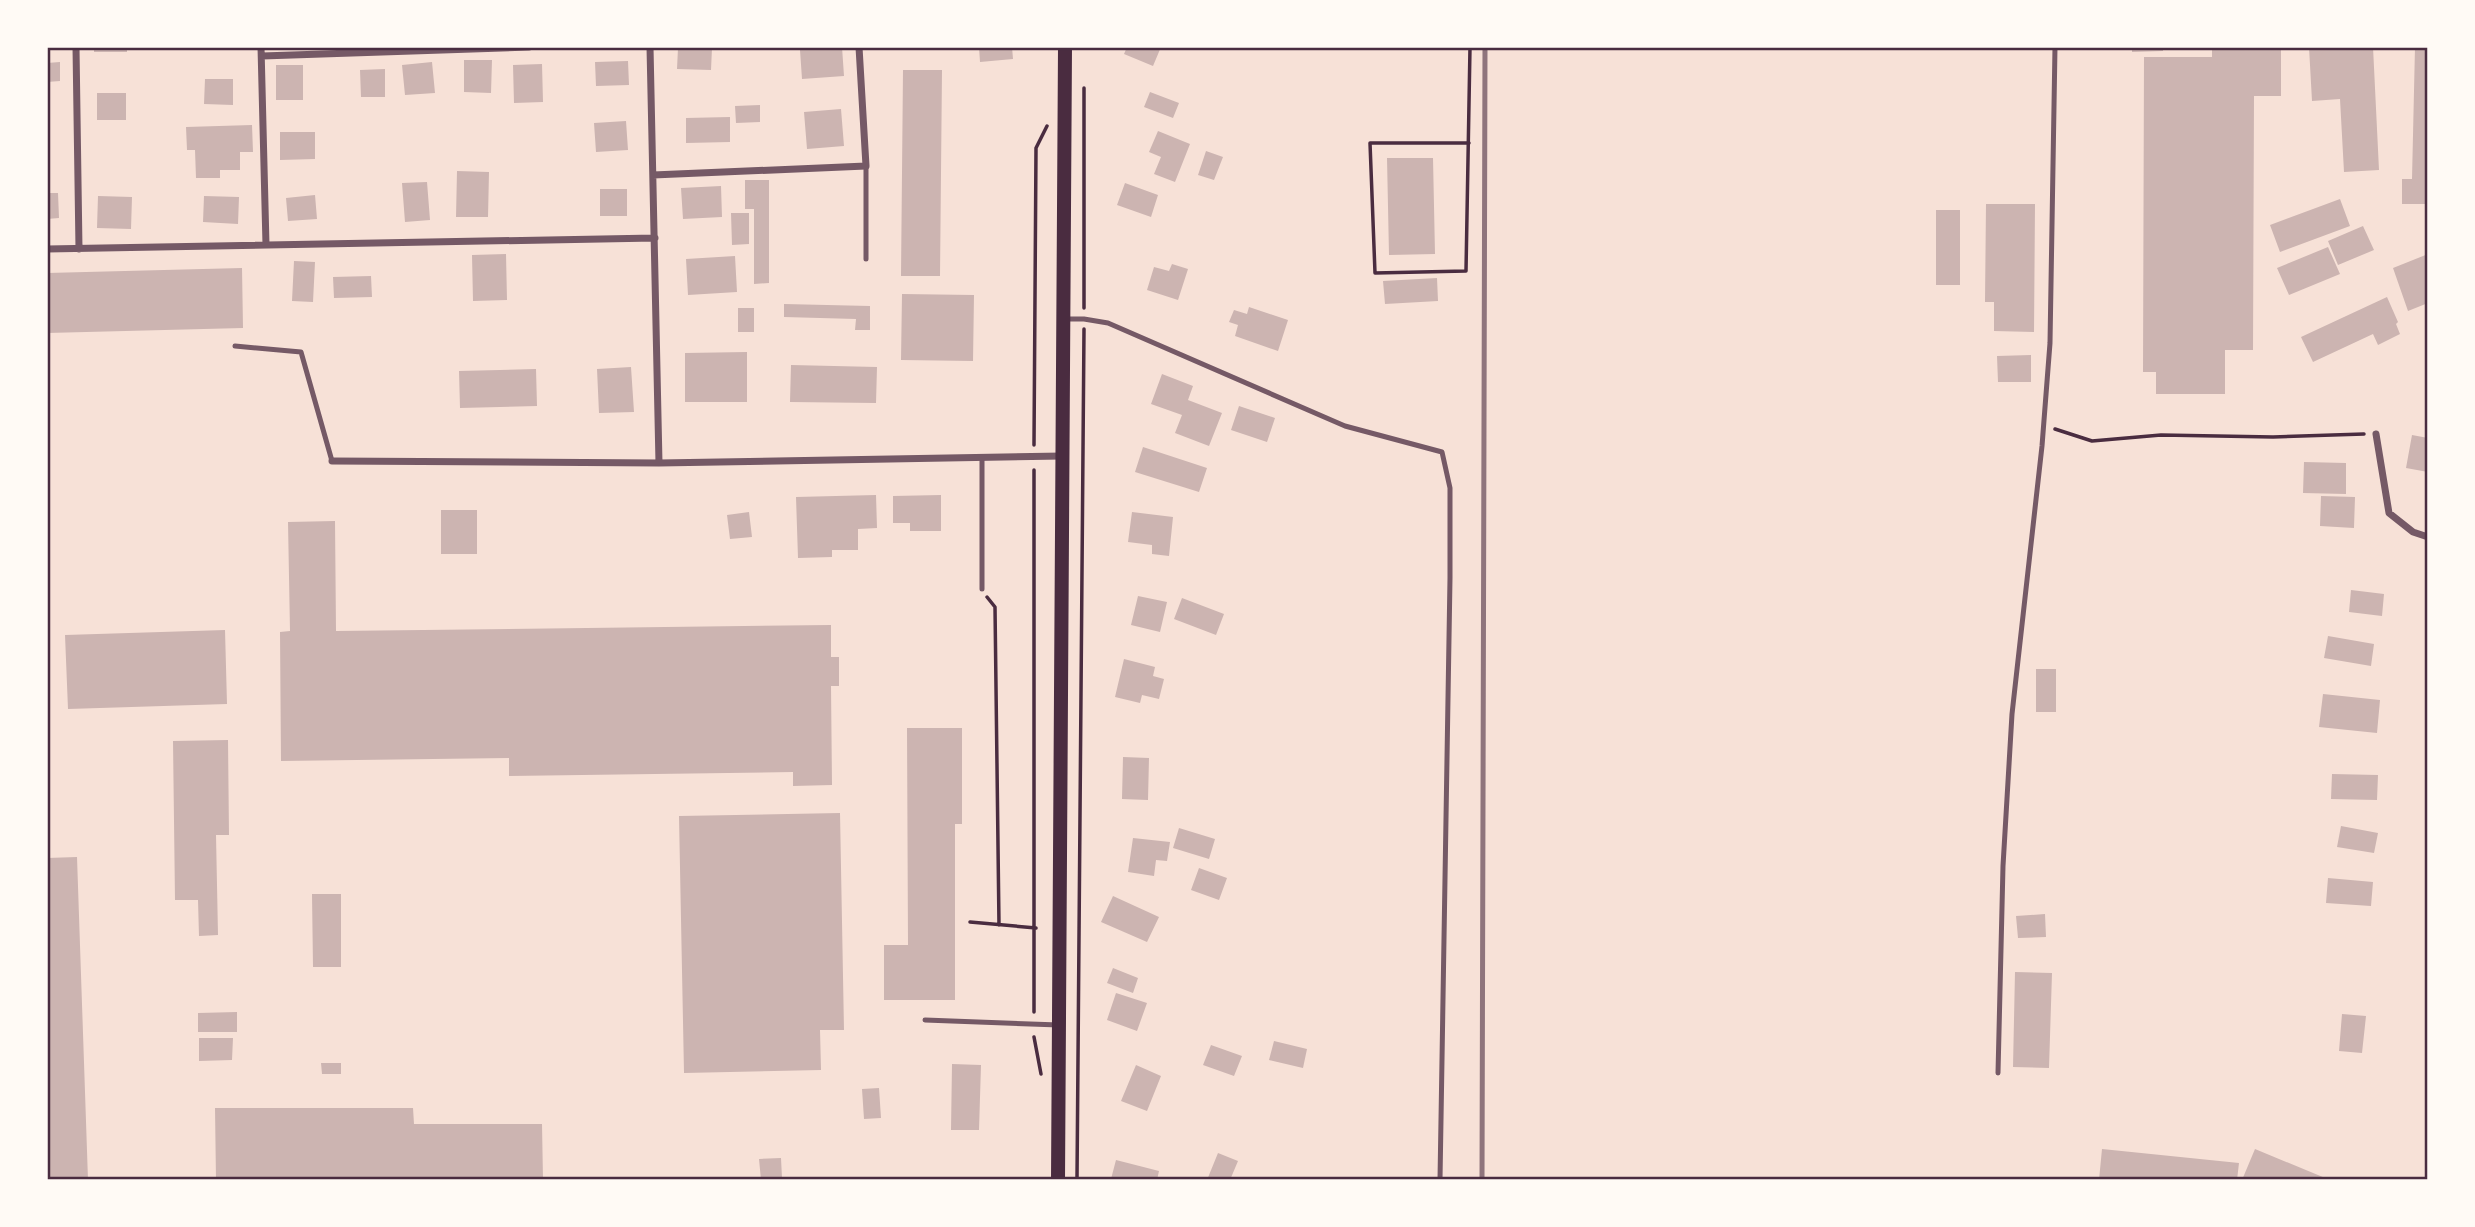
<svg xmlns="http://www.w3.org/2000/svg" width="2475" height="1227" viewBox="0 0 2475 1227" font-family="'Exo 2',sans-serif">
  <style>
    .building { fill: #ccb4b1 }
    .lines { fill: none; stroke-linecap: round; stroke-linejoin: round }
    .path { stroke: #4a2c40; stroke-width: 3.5 }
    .service { stroke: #755966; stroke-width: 5 }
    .minor { stroke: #755966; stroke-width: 7 }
    .secondary { stroke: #4a2c40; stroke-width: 14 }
    .rail { stroke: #8f747c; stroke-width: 5 }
    .neatline { fill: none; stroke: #4a2c40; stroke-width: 2.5 }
  </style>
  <rect width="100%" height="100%" fill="#f7e1d7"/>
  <path class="building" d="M94,47H127V52H94Z
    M842,47L844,76L802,79L800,50Z
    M979,47H1012L1013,59L980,62Z
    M1127,47H1161L1153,66L1124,54Z
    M2132,47H2163V51L2132,52Z
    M2212,47H2281V96H2254L2253,350H2225V394H2156V372H2143L2144,57H2212Z
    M2309,47H2373L2379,170L2344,172L2340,99L2312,101Z
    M2415,47H2428V204H2402V179H2412Z
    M678,48H712L711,70L677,69Z
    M464,60H492L491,93L464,92Z
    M628,61L629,85L596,86L595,62Z
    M60,62V81L47,82V63Z
    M432,62L435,93L405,95L402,65Z
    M542,64L543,102L514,103L513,65Z
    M276,65H303V100H276Z
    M385,69V97H361L360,70Z
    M903,70H942L940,276H901Z
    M205,79H233V105L204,104Z
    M1150,92L1179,103L1173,118L1144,107Z
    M97,93H126V120H97Z
    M760,105V122L736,123L735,106Z
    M841,109L844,146L807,149L804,112Z
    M730,117V142L686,143V118Z
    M626,121L628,150L596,152L594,123Z
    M252,125L253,152H240V170H220V178H196L195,150H187L186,127Z
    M1158,131L1190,144L1175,182L1154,174L1161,157L1149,152Z
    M280,132H315V159L280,160Z
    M1206,151L1223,157L1214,180L1198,175Z
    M1387,158H1433L1435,254L1389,255Z
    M457,171L489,172L488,217H456Z
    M745,180H769V283L754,284V209H745Z
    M427,182L430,220L405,222L402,183Z
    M1125,183L1158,195L1151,217L1117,205Z
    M721,186L722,217L683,219L681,188Z
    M600,189H627V216H600Z
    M47,193H58L59,218L47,219Z
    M315,195L317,219L288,221L286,198Z
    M98,196L132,197L131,229L97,228Z
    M204,196L239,197L238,224L203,222Z
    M2340,199L2350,226L2280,252L2270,225Z
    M1986,204H2035L2034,332L1994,331V302H1985Z
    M1936,210H1960V285H1936Z
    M731,213H749V244L732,245Z
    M2363,226L2374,250L2338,265L2328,241Z
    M2328,247L2340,274L2289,295L2277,268Z
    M506,254L507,300L473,301L472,255Z
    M2428,254V303L2408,311L2393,268Z
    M735,256L737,292L688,295L686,259Z
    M294,261L315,262L313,302L292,301Z
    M1172,264L1188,269L1178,300L1147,290L1154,267L1169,271Z
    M242,268L243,328L47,333V273Z
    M371,276L372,297L334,298L333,277Z
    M1437,278L1438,301L1385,304L1383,281Z
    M902,294L974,295L973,361L901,360Z
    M2387,297L2398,322L2396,324L2400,334L2378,345L2373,334L2313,362L2301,337Z
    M784,304L870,306V330H855L856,319L784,317Z
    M1249,307L1288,320L1278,351L1235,336L1238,325L1229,322L1234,310L1247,314Z
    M738,308H754V332H738Z
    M747,352V402H685V353Z
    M2031,355V382H1998L1997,356Z
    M791,365L877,367L876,403L790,402Z
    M631,367L634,412L599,413L597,369Z
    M536,369L537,406L460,408L459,371Z
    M1162,374L1193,386L1188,400L1222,413L1209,446L1175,433L1182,415L1151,404Z
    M1239,406L1275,418L1267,442L1231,430Z
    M2412,435L2428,438V472L2406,468Z
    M1143,447L1207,468L1199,492L1135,472Z
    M2304,462L2346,463V494L2303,493Z
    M876,495L877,528L858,529V550H832V557L798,558L796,497Z
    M941,495V531H910V523H893V496Z
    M2321,496L2355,497L2354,528L2320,526Z
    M441,510H477V554H441Z
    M749,512L752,537L730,539L727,515Z
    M1132,512L1173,517L1169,556L1152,554V545L1128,542Z
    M335,521L336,631L831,625V657H839V686H831L832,785L793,786V772L509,776V758L281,761L280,632L290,631L288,522Z
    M2351,590L2384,594L2382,616L2349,612Z
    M1138,596L1167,602L1160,632L1131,625Z
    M1182,598L1224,614L1216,635L1174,619Z
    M225,630L227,704L68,709L65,635Z
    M2328,636L2374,644L2371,666L2324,658Z
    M1124,659L1155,667L1153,676L1164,679L1159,699L1142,695L1140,703L1115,697Z
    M2036,669H2056V712H2036Z
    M2323,694L2380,700L2377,733L2319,727Z
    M907,728H962V824H955V1000H884V945H908Z
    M228,740L229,835H216L218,935L199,936L198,900H175L173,741Z
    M1123,757L1149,758L1148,800L1122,799Z
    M2332,774L2378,775L2377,800L2331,799Z
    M840,813L844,1030H820L821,1070L684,1073L679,816Z
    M2341,826L2378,833L2374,853L2337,847Z
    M1179,828L1215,839L1209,859L1173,848Z
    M1133,838L1170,842L1167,861L1156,860L1154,876L1128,872Z
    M77,857L88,1180H47V858Z
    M1199,868L1227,878L1219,900L1191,890Z
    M2328,878L2373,882L2371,906L2326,903Z
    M312,894H341V967H313Z
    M1113,896L1159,917L1147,942L1101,922Z
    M2045,914L2046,937L2018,938L2016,916Z
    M1113,968L1138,978L1133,993L1107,983Z
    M2015,972L2052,973L2049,1068L2013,1067Z
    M1116,993L1147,1003L1137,1031L1107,1020Z
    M237,1012V1032H198V1013Z
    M2342,1014L2366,1016L2362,1053L2339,1051Z
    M199,1038H233L232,1060L199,1061Z
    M1274,1041L1307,1049L1303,1068L1269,1060Z
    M1211,1045L1242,1056L1234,1076L1203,1065Z
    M321,1063H341V1074H322Z
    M952,1064L981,1065L979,1130H951Z
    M1136,1065L1161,1076L1147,1111L1121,1101Z
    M879,1088L881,1118L864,1119L862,1089Z
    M215,1108H413L414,1124H542L543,1180H216Z
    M2102,1149L2239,1163L2237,1180H2099Z
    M2255,1149L2330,1180H2242Z
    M1218,1153L1238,1161L1230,1180H1207Z
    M781,1158L782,1178L761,1180L759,1159Z
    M1116,1160L1159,1171L1157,1180L1111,1179Z"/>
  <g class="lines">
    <path class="path" d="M1084,88V308
      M1469,143H1370L1375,273L1466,271L1470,47
      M2055,429L2092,441L2161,435L2273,437L2364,434
      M1034,445L1036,148L1047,126
      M1034,470V1012
      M987,597L995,607L999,925
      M970,922L1036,928
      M1034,1037L1041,1074
      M1077,1180L1084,329"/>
    <path class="service" d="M866,259V166
      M1065,319H1084L1108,323L1345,426L1442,452L1450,488V578L1440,1180
      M235,346L301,352L332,461
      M982,589V458
      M925,1020L1059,1025
      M1998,1073L2003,866L2012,714L2042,446L2050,343L2055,47"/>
    <path class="minor" d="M76,47L79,249
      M261,47L266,245
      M650,47L659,463
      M262,56L529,47
      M653,175L866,166L859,47
      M47,249L655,238
      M2376,434L2389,513L2413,532L2428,537
      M332,461L659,463L1062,456"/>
    <path class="secondary" d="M1058,1180L1065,47"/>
    <path class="rail" d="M1482,1180L1485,47"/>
  </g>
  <rect width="2475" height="1227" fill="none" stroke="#fffaf5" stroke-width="98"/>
  <rect x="49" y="49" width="2377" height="1129" class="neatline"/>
</svg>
